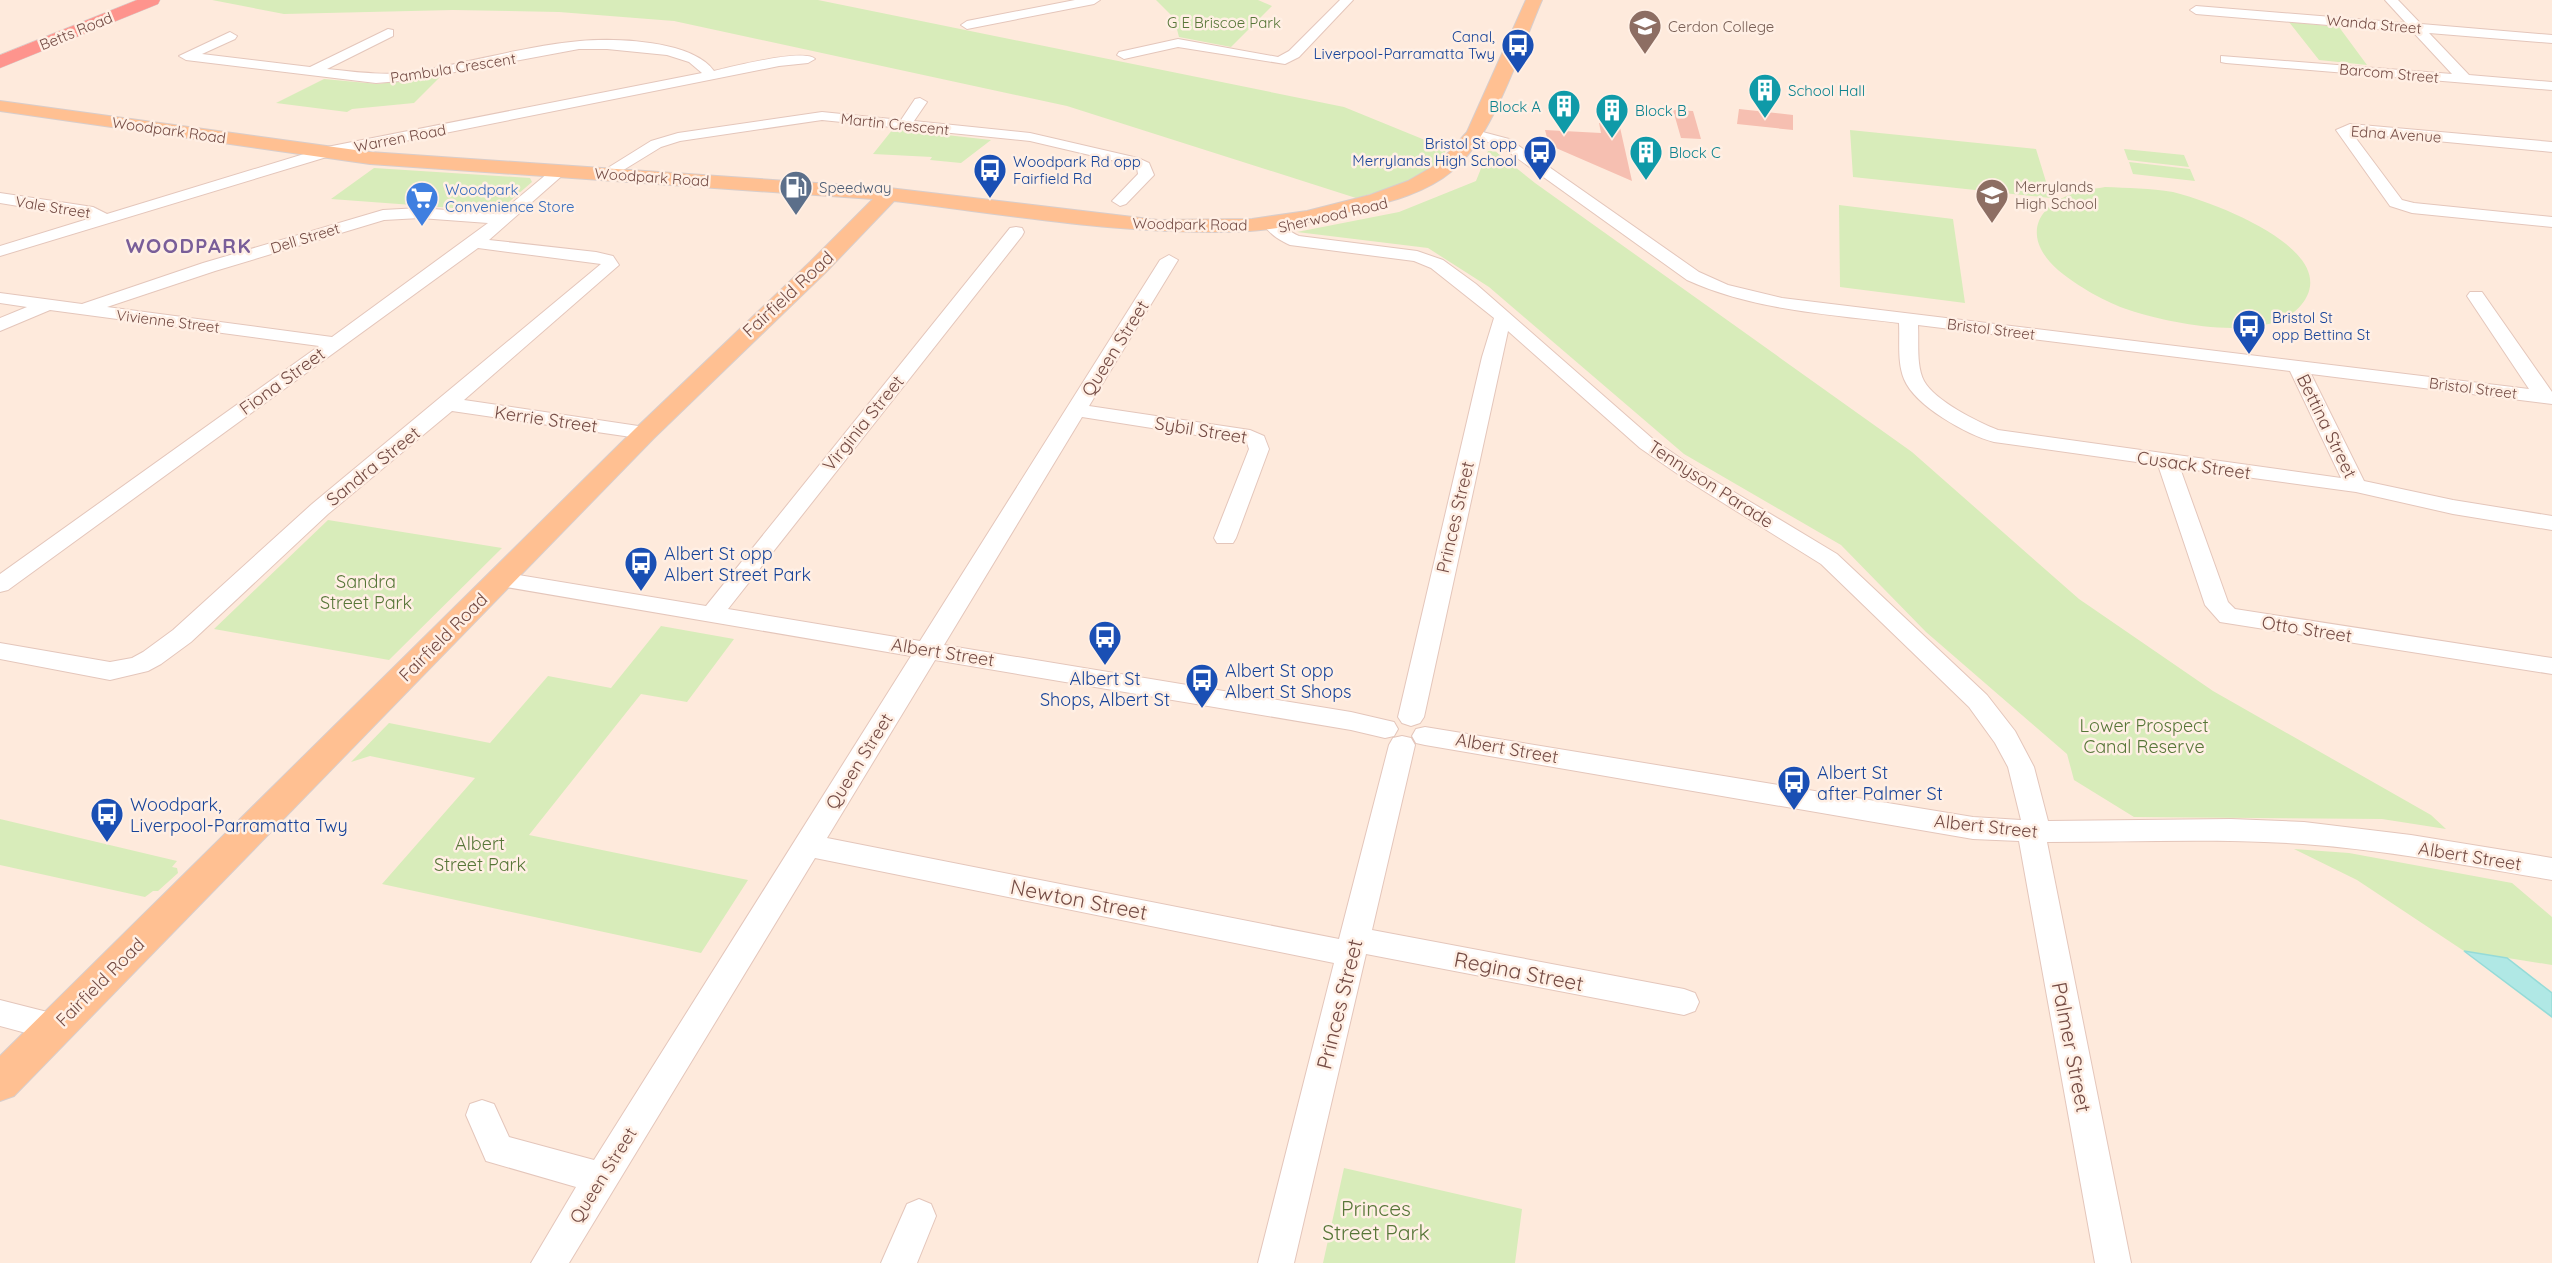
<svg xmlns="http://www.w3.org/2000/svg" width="2552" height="1263" viewBox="0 0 2552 1263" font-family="Quicksand,sans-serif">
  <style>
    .green { fill: #d8ecba }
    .water { fill: #b0e8e5; stroke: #95dbd8; stroke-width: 1.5 }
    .building { fill: #f6bfb1 }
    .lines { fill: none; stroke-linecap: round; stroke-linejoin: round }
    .minor-casing { stroke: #e4c6bb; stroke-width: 2 }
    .major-casing { stroke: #d8cdcb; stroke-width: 2 }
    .highway-casing { stroke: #d8cdcb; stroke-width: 1 }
    .minor { fill: #fff; fill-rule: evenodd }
    .major { fill: #ffc092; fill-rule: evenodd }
    .highway { fill: #fe948d; fill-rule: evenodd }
    .labels { text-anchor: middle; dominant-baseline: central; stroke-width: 5; stroke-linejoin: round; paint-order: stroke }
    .far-park-label { font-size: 15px; fill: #577638; stroke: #ffefe4 }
    .far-street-label { font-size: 15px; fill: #744b44; stroke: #ffefe4 }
    .far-education-label { font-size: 15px; fill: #785e54; stroke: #ffefe4; text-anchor: start }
    .far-transit-label { font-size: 15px; fill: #164399; stroke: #ffefe4; text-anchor: end }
    .far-culture-label { font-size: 15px; fill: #0d838f; stroke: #ffefe4; text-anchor: start }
    .far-service-label { font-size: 15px; fill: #4e5e75; stroke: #ffefe4; text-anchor: start }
    .far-shop-label { font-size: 15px; fill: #366cbe; stroke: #ffefe4; text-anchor: start }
    .street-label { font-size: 18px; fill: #744b44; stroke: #ffefe4 }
    .transit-label { font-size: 18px; fill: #164399; stroke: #ffefe4; text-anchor: start }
    .park-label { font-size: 18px; fill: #577638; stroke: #ffefe4 }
    .far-district-label { font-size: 20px; font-weight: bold; letter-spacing: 1.5px; fill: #795e99; stroke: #ffefe4 }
    .near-street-label { font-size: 21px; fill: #744b44; stroke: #ffefe4 }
    .near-park-label { font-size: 21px; fill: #577638; stroke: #ffefe4 }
  </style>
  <rect width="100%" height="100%" fill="#feeadc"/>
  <path class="green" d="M212,0H818L1344,107L1447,149C1432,179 1385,190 1356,198L1067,106L674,21L559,12L453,10L284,14Z
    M1156,0H1258L1272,6L1231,47L1179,37L1174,18Z
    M2289,22L2339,27L2367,65L2319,60Z
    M442,75L414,103L352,109L347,112L276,103L324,79L378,84Z
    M893,129L991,140L961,163L930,160L932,157L873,154Z
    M1850,130L2036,149L2051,198L1853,177Z
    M2124,149L2184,155L2189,167L2128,160Z
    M1488,151H1495L1535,183L1912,452L2079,599L2213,691L2431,815L2446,829L2382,819L2134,817L2074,780L2067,754L1926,632L1841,545L1684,454L1489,287L1428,248L1297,232L1399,212L1476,181Z
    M2129,162L2190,169L2195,181L2133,174Z
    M374,168L530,178L532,182L502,208L494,211L331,199Z
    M2105,187C2128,188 2150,188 2173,192C2207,200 2332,245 2307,296C2282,348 2172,324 2129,310C2107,303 2077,286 2058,270C2024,240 2032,208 2074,193C2083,189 2095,189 2105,187Z
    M1839,205L1953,219L1965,303L1840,287Z
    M328,520L502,548L389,660L214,629Z
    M661,626L734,639L687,702L641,694L529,835L748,880L701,953L382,884L475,778L370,756L351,762L389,723L490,743L548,676L611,688Z
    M0,819L177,861L172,867L177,868L178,873L158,891H153L145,897L0,865Z
    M2294,849L2349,853L2512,883L2552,917V965L2464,951L2357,880Z
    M1344,1168L1522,1209L1515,1263H1323Z"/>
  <path class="water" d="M2464,951L2507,958L2552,993V1017Z"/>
  <path class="building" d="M1739,109L1793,115V130L1737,124Z
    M1673,110L1693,111L1701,139L1681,138Z
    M1599,123H1619L1632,181L1549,145L1545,130L1601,133Z"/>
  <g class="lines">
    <defs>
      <path id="minor" d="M1075,0H1100L1094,4L967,29L961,25L967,21Z
        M1340,0H1353L1299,57L1285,64L1178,47L1124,59L1117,55L1119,52L1178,39L1278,57L1289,51Z
        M2385,0H2398L2421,24L2552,35V43L2429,33L2469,75L2552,82V90L2226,63L2221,62V56L2452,74L2413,32L2196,14L2190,10L2196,6L2406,23Z
        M388,29L393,30V36L327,69C356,72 384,76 413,72C469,63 524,46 580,41C615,38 692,40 714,71C731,67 804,48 815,59L808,63L779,66L330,156L0,256V246L91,218L0,203V193L93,207L107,214L327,147L702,73L689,62L667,55L607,49H579L412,80L376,83L186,60L179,56L230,32L237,36L235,39L202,54L310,67Z
        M920,98L927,102L914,121L1030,133L1138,158L1149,163L1154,175L1126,204L1120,206L1112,201L1138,174L1137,168L1128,164L1030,141L822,120L680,141L661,147L612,177L606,179L598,174L651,141L678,133L822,112L901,120L915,99Z
        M2350,124L2552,142V152L2352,133L2402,200L2414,203L2552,217V227L2412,213L2390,206L2336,130Z
        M1475,130L1509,139L1699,272L1728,285L1782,298L2529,389L2467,296L2470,292H2482L2552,392V404L2311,374L2364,481L2453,500L2552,516V530L2453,514L2356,492L2180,468L2228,602L2235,609L2552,658V674L2220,622L2205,605L2158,465L1994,442C1967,435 1915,406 1904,379C1897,362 1900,341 1899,323C1827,314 1753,310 1687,280L1499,145L1470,137L1468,134ZM1918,325L2290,371L2341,478L1998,430C1978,422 1935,401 1924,381C1916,366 1919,342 1918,325Z
        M559,166L567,171L564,174L489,240L596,252L613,256L619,265L464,400L645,427L652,429L655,433L652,437L645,439L452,411L328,514L191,642L161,664L148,671L110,680L0,659V643L110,662L132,658L143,652L173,630L312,504L601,264L478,248L8,590L0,592V574L319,346L50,310L0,331V318L27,307L0,303V293L82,304L203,263L383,210L420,208L499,214L554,168ZM420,218L488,223L332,337L107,307L215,271L384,220Z
        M1270,218C1281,221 1288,232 1299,236L1417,251L1443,260L1476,284L1654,440L1699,471L1837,554L1987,695L2015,731L2034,767L2048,821L2231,819L2304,822L2411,835L2552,858V880C2469,866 2387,850 2303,844C2218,838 2132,842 2047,842L2131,1263H2095L2019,841L1973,839L1425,745L1416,743L1412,736L1416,729L1425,727L1973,817L2021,820L2008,767L1995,743L1969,707L1821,564L1685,479L1640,448L1508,331L1424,717L1420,723L1411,726L1402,723L1398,717L1482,357L1494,318L1431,268L1414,261L1290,245C1277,239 1270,234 1262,223L1264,220Z
        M1016,227L1022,228L1024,232L1022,236L728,609L920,641L1160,260L1169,255L1178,260L1089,406L1250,430L1264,436L1269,449L1236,538L1233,543H1217L1214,538L1249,449L1247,443L1082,417L944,645L1351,712L1394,722L1398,729L1394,736L1385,738L1351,730L935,660L827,838L1339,939L1389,745L1393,738L1402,736L1411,738L1415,745L1372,930L1684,989L1695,993L1699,1002L1695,1011L1684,1015L1366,954L1294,1263H1258L1334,963L815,858L569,1263H531L576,1187L486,1161L466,1115L470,1104L482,1100L494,1104L509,1137L594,1160L911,656L500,586L492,584L488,579L492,574L500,572L706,606L1010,228Z
        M0,1000L67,1017L72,1027L67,1037L56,1041L0,1026Z
        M919,1199L931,1204L936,1216L917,1263H881L907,1204Z"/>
      <path id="major" d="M1526,0H1542C1521,48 1492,140 1452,171C1426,193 1389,202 1357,210C1322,219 1286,229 1250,231C1131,237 1012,215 894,201L826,272L654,438L14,1096L0,1101V1056L636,428L810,262L873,199L370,164L0,111V101L370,152L889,188L1158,220L1252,219L1307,211L1370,195L1408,181L1439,163L1467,132Z"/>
      <path id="highway" d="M137,0H160L158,4L0,68V55Z"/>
    </defs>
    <use href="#minor" class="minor-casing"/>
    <use href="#major" class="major-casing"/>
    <use href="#highway" class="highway-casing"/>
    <use href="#minor" class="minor"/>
    <use href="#major" class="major"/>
    <use href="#highway" class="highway"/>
  </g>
  <defs>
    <symbol id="school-pin" viewBox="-11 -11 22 30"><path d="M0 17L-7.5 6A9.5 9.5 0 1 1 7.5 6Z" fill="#8d6e63" stroke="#ffefe4"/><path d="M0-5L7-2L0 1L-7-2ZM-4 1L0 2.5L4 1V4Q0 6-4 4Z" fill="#fff"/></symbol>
    <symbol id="bus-pin" viewBox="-11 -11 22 30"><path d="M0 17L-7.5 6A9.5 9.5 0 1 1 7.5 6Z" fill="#1a4fb4" stroke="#ffefe4"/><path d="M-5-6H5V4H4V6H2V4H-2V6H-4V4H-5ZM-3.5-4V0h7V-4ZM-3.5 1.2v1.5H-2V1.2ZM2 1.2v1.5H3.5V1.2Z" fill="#fff"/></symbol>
    <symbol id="building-pin" viewBox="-11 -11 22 30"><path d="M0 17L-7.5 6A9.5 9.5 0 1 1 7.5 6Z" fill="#0f9aa8" stroke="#ffefe4"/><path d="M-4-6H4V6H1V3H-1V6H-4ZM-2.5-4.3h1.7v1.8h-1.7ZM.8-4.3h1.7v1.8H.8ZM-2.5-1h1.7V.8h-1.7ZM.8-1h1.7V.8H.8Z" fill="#fff"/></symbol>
    <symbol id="fuel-pin" viewBox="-11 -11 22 30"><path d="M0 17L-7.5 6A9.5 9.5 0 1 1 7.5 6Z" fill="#5c6f8a" stroke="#ffefe4"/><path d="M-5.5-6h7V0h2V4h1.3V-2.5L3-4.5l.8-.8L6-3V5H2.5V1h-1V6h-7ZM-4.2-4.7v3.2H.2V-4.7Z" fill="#fff"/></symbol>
    <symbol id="supermarket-pin" viewBox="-11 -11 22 30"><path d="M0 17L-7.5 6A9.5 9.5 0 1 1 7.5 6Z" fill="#3f7fe0" stroke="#ffefe4"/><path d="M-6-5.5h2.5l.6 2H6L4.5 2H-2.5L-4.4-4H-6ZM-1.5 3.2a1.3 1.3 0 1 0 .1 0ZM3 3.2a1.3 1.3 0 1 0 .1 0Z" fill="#fff"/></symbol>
  </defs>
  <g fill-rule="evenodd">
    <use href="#school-pin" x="1626" y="7" width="38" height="52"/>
    <use href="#bus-pin" x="1499" y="26" width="38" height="52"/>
    <use href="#building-pin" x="1746" y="71" width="38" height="52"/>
    <use href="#building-pin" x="1545" y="87" width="38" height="52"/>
    <use href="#building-pin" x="1593" y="91" width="38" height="52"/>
    <use href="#bus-pin" x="1521" y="133" width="38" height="52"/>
    <use href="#building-pin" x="1627" y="133" width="38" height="52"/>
    <use href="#bus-pin" x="971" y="151" width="38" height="52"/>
    <use href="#fuel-pin" x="777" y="168" width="38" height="52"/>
    <use href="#school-pin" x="1973" y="176" width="38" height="52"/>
    <use href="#supermarket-pin" x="403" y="179" width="38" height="52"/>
    <use href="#bus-pin" x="2230" y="307" width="38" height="52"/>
    <use href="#bus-pin" x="622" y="544" width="38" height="52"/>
    <use href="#bus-pin" x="1086" y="618" width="38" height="52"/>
    <use href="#bus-pin" x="1183" y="661" width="38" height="52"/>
    <use href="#bus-pin" x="1775" y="763" width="38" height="52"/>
    <use href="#bus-pin" x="88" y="795" width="38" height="52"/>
  </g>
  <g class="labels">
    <g class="far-park-label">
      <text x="1224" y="22">G E Briscoe Park</text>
    </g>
    <g class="far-street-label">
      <text transform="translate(2374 24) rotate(5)">Wanda Street</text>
      <text transform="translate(76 31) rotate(-22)">Betts Road</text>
      <text transform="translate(453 68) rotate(-9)">Pambula Crescent</text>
      <text transform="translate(2389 73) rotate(5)">Barcom Street</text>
      <text transform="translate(895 124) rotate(6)">Martin Crescent</text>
      <text transform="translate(169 130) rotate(8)">Woodpark Road</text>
      <text transform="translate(2396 134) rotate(4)">Edna Avenue</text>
      <text transform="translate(400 138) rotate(-11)">Warren Road</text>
      <text transform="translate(652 177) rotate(4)">Woodpark Road</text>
      <text transform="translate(53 207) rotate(9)">Vale Street</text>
      <text transform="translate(1333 215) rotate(-13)">Sherwood Road</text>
      <text transform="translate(1190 224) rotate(1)">Woodpark Road</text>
      <text transform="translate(305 238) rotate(-17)">Dell Street</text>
      <text transform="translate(168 321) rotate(7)">Vivienne Street</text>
      <text transform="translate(1991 329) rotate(7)">Bristol Street</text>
      <text transform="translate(2473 388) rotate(7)">Bristol Street</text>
    </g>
    <g class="far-education-label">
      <text x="1668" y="26">Cerdon College</text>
      <text x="2015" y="186">Merrylands<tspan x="2015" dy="17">High School</tspan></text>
    </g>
    <g class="far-transit-label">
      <text x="1495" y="36">Canal,<tspan x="1495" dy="17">Liverpool-Parramatta Twy</tspan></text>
      <text x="1517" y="143">Bristol St opp<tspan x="1517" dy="17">Merrylands High School</tspan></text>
      <text x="1013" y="161" text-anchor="start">Woodpark Rd opp<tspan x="1013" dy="17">Fairfield Rd</tspan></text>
      <text x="2272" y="317" text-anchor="start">Bristol St<tspan x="2272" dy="17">opp Bettina St</tspan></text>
    </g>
    <g class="far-culture-label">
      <text x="1788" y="90">School Hall</text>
      <text x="1541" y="106" text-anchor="end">Block A</text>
      <text x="1635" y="110">Block B</text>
      <text x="1669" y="152">Block C</text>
    </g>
    <g class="far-service-label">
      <text x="819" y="187">Speedway</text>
    </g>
    <g class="far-shop-label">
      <text x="445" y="189">Woodpark<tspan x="445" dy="17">Convenience Store</tspan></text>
    </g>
    <g class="street-label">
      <text transform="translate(788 294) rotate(-43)">Fairfield Road</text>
      <text transform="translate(1115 348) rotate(-58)">Queen Street</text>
      <text transform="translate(282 381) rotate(-36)">Fiona Street</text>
      <text transform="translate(546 419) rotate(8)">Kerrie Street</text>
      <text transform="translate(863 423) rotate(-51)">Virginia Street</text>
      <text transform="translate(2327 426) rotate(64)">Bettina Street</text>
      <text transform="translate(1201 430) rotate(9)">Sybil Street</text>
      <text transform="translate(2194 465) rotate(8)">Cusack Street</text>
      <text transform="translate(373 466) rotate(-39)">Sandra Street</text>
      <text transform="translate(1711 484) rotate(33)">Tennyson Parade</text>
      <text transform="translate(1455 517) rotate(-77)">Princes Street</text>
      <text transform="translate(2307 629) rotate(9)">Otto Street</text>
      <text transform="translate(443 637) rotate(-45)">Fairfield Road</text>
      <text transform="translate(943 652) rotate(9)">Albert Street</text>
      <text transform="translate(1507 748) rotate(10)">Albert Street</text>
      <text transform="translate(859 761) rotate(-58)">Queen Street</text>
      <text transform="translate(1986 826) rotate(6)">Albert Street</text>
      <text transform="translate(2470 856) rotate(9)">Albert Street</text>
      <text transform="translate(100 982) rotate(-45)">Fairfield Road</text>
      <text transform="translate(603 1175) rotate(-58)">Queen Street</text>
    </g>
    <g class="transit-label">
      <text x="664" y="553">Albert St opp<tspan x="664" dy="21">Albert Street Park</tspan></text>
      <text x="1225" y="670">Albert St opp<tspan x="1225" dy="21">Albert St Shops</tspan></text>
      <text x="1105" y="678" text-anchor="middle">Albert St<tspan x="1105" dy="21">Shops, Albert St</tspan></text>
      <text x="1817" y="772">Albert St<tspan x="1817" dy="21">after Palmer St</tspan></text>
      <text x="130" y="804">Woodpark,<tspan x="130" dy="21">Liverpool-Parramatta Twy</tspan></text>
    </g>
    <g class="park-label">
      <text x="366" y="581">Sandra<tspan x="366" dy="21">Street Park</tspan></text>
      <text x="2144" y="725">Lower Prospect<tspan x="2144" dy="21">Canal Reserve</tspan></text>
      <text x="480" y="843">Albert<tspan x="480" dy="21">Street Park</tspan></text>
    </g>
    <g class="far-district-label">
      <text x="189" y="245">WOODPARK</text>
    </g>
    <g class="near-street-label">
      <text transform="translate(1079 899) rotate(11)">Newton Street</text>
      <text transform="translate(1519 971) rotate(11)">Regina Street</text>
      <text transform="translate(1339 1004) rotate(-76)">Princes Street</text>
      <text transform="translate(2072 1047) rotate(79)">Palmer Street</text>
    </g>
    <g class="near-park-label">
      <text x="1376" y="1208">Princes<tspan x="1376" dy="24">Street Park</tspan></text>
    </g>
  </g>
</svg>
